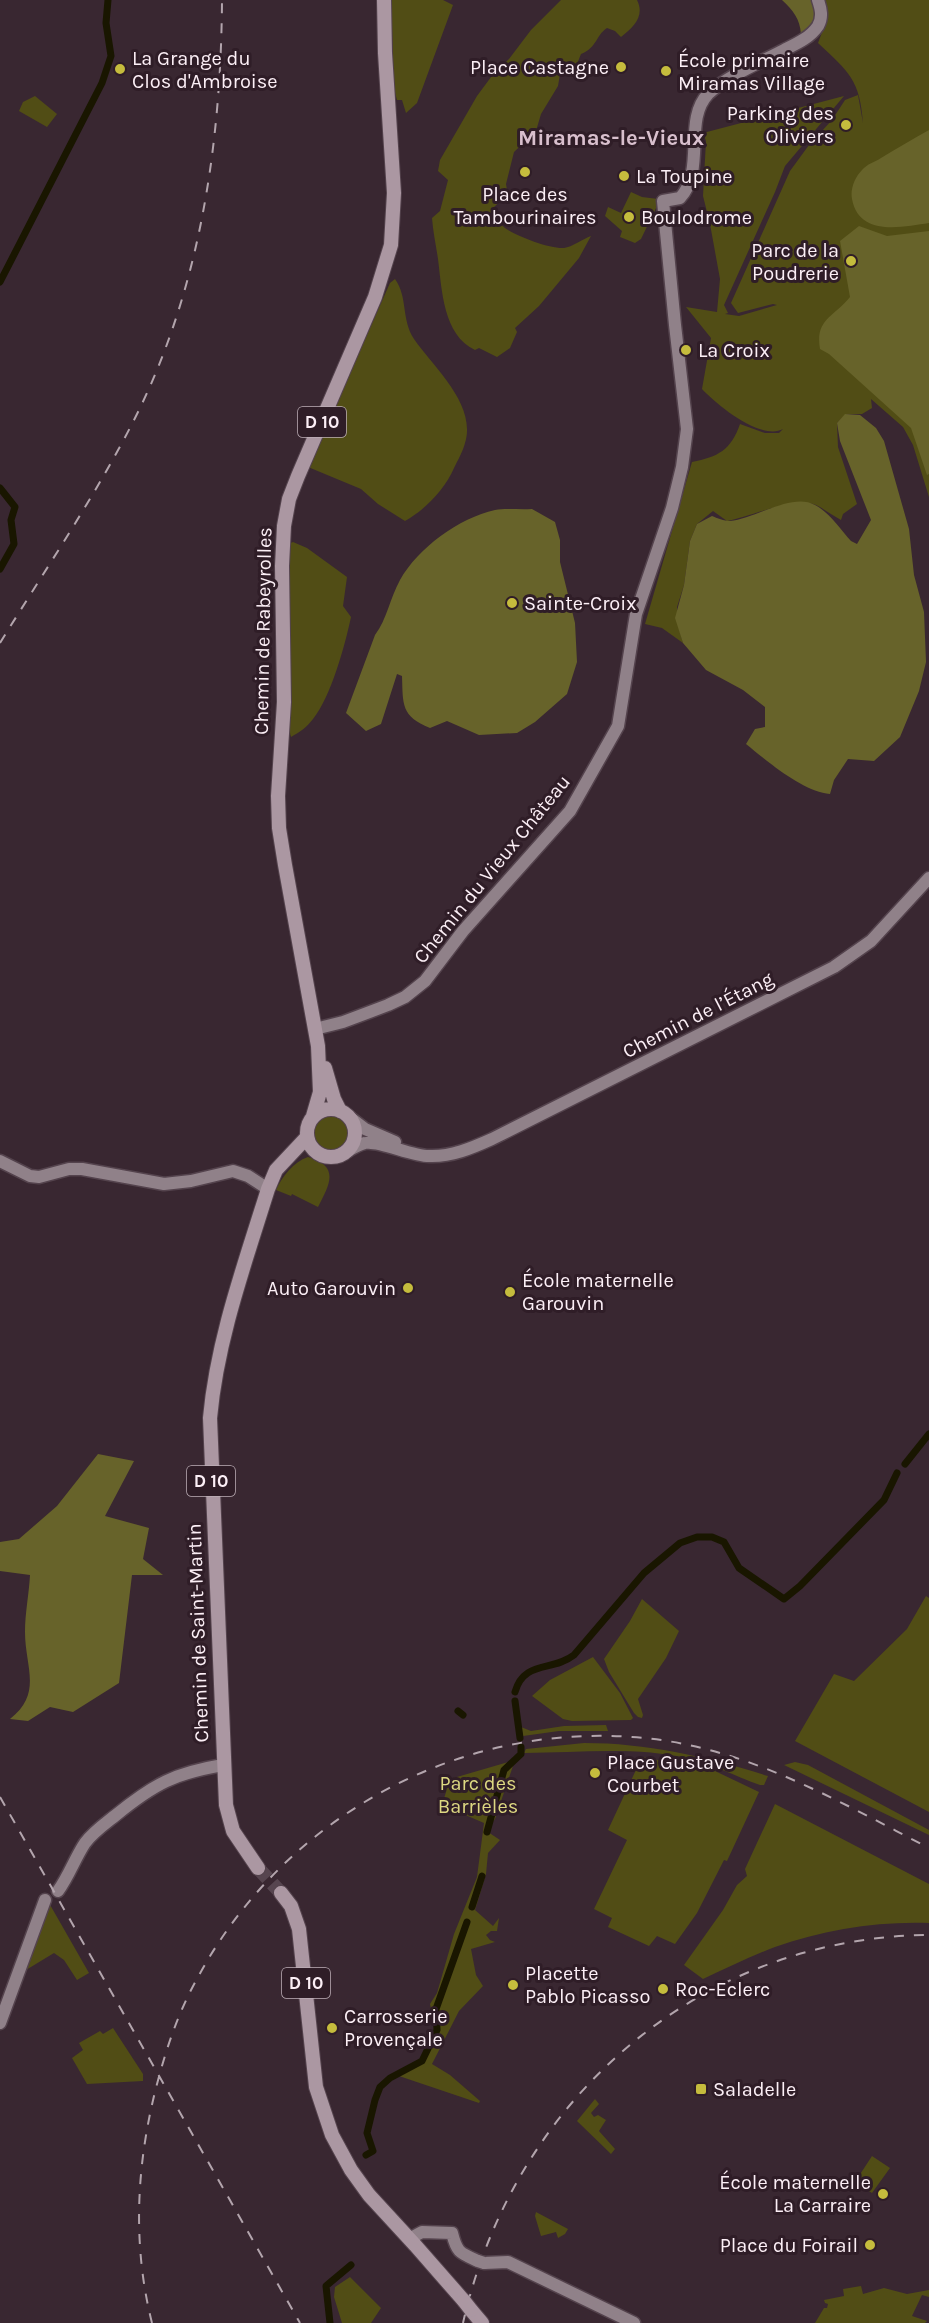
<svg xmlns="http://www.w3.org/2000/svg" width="929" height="2323" viewBox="0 0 929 2323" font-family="Karla,sans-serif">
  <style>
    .green { fill: #514d15 }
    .forest { fill: #67632a }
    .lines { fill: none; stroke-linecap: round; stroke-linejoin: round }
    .canal { stroke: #191600; stroke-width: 7 }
    .primary-tunnel { stroke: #56454f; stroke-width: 14; stroke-dasharray: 14 7; stroke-linecap: butt }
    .secondary-casing { stroke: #54434d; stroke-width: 15 }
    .primary-casing { stroke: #54434d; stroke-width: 16 }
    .secondary { stroke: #908189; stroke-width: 12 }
    .primary { stroke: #ab97a2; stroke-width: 14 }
    .rail { stroke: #b3a5ad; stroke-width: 2; stroke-dasharray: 10 10; stroke-linecap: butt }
    .secondary-bridge-casing { stroke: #54434d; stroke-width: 15; stroke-linecap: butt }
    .primary-bridge-casing { stroke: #54434d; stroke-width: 16; stroke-linecap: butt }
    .secondary-bridge { stroke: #908189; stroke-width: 12 }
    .primary-bridge { stroke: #ab97a2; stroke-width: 14 }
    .poi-dot { fill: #c5bc3d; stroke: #2f1d27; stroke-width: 2 }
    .labels { text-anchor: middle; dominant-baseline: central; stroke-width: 6; stroke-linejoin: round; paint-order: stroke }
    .shield { fill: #2f1d27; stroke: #beb0b8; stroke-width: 1.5 }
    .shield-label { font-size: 18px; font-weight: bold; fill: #fceff6 }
    .poi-label { font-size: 20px; fill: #fceff6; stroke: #2f1d27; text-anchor: start }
    .street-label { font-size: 20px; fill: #fceff6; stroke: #2f1d27 }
    .park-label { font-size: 20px; fill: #ddd882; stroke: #2f1d27 }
    .quarter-label { font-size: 22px; font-weight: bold; fill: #d9c0ce; stroke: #2f1d27 }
  </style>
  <rect width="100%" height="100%" fill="#392731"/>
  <path class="green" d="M391,0H443L453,5L417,103L406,113L402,100H397L394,89Z
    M561,0H637C645,16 634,27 621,37L615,31L607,28C595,36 598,47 581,54L577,64L560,74L558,86L541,114L536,131L514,152L506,184L507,190L504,198L494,207C494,216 498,222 505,228C516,236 550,249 564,248C572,247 583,239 591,236L579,258L539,306L515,328L517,332L510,348L497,357L479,348L475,350C443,335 442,290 438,259C436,245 433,232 432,218L440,211L448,180L438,171L440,160L477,96L494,73L509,59L531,30Z
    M823,0H929V497L913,445L903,427L871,399L872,408L862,414H846L837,423L838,447L857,504L843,514L841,520C832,515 824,509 816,505C796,496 749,517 727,521L713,511L697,524L690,541L684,585L677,607V621L683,643L662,628L645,624L692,462C718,457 731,450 740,424L765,433H779L783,429C761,441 717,405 702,389L711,338L686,307L717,312L720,279L710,224L703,196L706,141L703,133L844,96L785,166L775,192L724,305L728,313L725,314L739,316L777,305L773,304L738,313L731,303L790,171L809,145L832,120L845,100L858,95L863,123C860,80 849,72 818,43L827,19Z
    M35,96L57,114L47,127L19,111L23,102Z
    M631,192L642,197L658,199V204L641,239L635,243L620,237L622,231L605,216L608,207L621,213Z
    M395,279C408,297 401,319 414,339C433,367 477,404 465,443C463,451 458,460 454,468C445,489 425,510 405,521L378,504L361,489L308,467L390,283Z
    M293,542L307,548L347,577L343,606L351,617C345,645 331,697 313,719C307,727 300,732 291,737L287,722L288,544Z
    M311 1133a19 19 0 1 1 38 0a19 19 0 1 1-38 0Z
    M308,1157C340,1166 330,1184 318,1207L292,1194L291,1196L276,1190C282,1177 293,1162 308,1157Z
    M926,1596L929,1598V1812L795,1741L834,1674L854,1681L907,1629Z
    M642,1599L679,1631L666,1658L638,1699L643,1715L642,1718L638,1717L634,1713L609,1672L604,1659L630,1621Z
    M593,1657L620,1693L633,1718L631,1720L572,1721L563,1719L532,1696L550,1680Z
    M606,1725L608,1731H559L523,1736L521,1727L531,1731L564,1726Z
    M584,1743C648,1743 707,1757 768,1776L764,1785H760C737,1777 715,1765 691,1759C635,1746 580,1753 524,1753L526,1749Z
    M642,1757L715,1771L759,1792L727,1861L724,1860L697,1913L675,1944L657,1936L649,1946L608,1927L612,1918L594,1909L627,1840L608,1830Z
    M515,1760L495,1819L485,1830L500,1840L488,1853L486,1874L475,1910L493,1926L499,1918L497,1931H491L486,1935L490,1940L495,1942L471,1949L476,1975L483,1986L459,2011L432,2064L450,2075L480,2101L479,2103L393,2074L422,2058L435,2027L430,2004L437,1993L454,1934L477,1877L484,1823L442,1805L450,1779Z
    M795,1762L808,1765L929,1830V1835L784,1765Z
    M775,1804L929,1884V1923C878,1921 823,1930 775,1947C751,1956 727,1968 703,1979L684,1965L723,1910L737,1885L747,1876L745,1869Z
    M49,1903L89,1973L77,1980L64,1960L54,1953L26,1970Z
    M113,2028L143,2074V2081L87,2084L72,2058L83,2050L79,2043L100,2031L103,2034Z
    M595,2099L599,2104L591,2113L594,2117L598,2115L606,2120L599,2131L615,2149L611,2154L577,2121Z
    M872,2156L890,2168L872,2193L855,2182Z
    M536,2212L568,2229L565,2234L558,2238L556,2232L541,2236L535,2216Z
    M350,2277L381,2308L371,2323H342L334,2297L335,2287Z
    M861,2286L863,2294L884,2288L907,2294L929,2290V2297L922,2295L912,2316L927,2321L925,2323H815L824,2308H827L828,2304L825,2303L824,2300L844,2296L843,2289Z"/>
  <path class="forest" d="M782,0H814L818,18L807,32L801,34C800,19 793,10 782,0Z
    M929,130V223C902,227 859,237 852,199C850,189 855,177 862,170C867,164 875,162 881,158C897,148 913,139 929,130Z
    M859,226L887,236L929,231V474L927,475L911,428L829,354L820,349C815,319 833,318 850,297L840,241Z
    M845,414L860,415L876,428L884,441L909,529L914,575L924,612L926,662L919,691L900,737L874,761L848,759L834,780L830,794C803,792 767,761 746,744L755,729L765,727V707L743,690L706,670L683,643L675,618L684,585L690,541L697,524L712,516C717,518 724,521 730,521C755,519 792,492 815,505C829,512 841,530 851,541L857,544L871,520L840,441L837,423Z
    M532,509L555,522L560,540V562L575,623L577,662L567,694L535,722L517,733L479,735L447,721L430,728C401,716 403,705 402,676L397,674L381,724L366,731L346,713L375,635C387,619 390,598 400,580C418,548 459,518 495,510C506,508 520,510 532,509Z
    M98,1454L134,1461L105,1516L149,1528L143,1559L163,1575H132L119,1683L73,1712L50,1707L28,1721L10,1719C43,1693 25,1667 25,1632C25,1613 29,1594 30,1575L0,1571V1542L19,1539L57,1506Z"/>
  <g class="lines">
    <path class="canal" d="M0,282L102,83L111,56L106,23L108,0
      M0,488L15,507L11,520L14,544L0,569
      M905,1464L929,1434
      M515,1692C524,1660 552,1672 574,1655L644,1573L680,1543L697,1537H712L724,1542L739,1568L784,1599L800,1586L884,1500L897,1473
      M515,1701L520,1738
      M458,1711L463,1715
      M487,1832L504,1770L521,1754V1747
      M472,1907L482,1876
      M366,2155L373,2151L367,2133L375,2100L380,2087L390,2078L422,2061L437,2030L436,2009L467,1922
      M330,2323L326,2286L351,2265"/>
    <path class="primary-tunnel" d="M258,1868L281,1893"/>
    <defs>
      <path id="secondary" d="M315,1029L343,1022L388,1005L405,997L425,981L463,931L570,811L618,726L636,614L672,508L682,467L687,429L675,325L663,201L680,198C706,170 683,120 708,94C727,76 761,62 784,50C796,44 810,38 818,26C823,17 821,9 818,0
        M348,1116L365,1129L395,1142
        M348,1151C353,1148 359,1144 365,1143C379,1140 411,1156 429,1156C451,1157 472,1148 492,1139L834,967L871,941L929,878
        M0,1161L30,1176L39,1177L69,1169H82L164,1184L191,1181L233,1171L248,1176L268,1189
        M58,1891C69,1876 75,1858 85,1843C93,1832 106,1823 116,1815C154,1784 175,1773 223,1765
        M0,2023L45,1900
        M409,2239L422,2232L452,2233C457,2253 460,2253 478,2261
        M484,2263L508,2262L634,2323"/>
      <path id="primary" d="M325,1068L334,1099L340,1111
        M307 1133a24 24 0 1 1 48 0a24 24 0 1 1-48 0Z
        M313,1116L320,1092L318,1046L285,865L279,828L278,796L284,702L282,566L284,526L289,499L298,476L375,297L391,245L394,193L385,53L384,0
        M258,1868L233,1831L226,1805L210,1418C217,1340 245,1263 268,1189L276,1170L307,1137
        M281,1893L291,1906L299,1929L316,2087L332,2135L351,2170L369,2195L415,2245L464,2301
        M471,2310L482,2323"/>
    </defs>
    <use href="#secondary" class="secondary-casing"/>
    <use href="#primary" class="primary-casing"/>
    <use href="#secondary" class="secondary"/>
    <use href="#primary" class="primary"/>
    <path class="rail" d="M0,643C45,570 94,498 133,422C200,291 221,145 222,0
      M0,1797L300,2323
      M152,2323C133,2248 136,2171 154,2096C164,2055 177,2014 198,1977C283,1820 453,1724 632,1737C741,1744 834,1799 929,1848
      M463,2323C513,2101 698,1937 929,1935"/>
    <defs>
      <path id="secondary-bridge" d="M478,2261L484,2263"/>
      <path id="primary-bridge" d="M464,2301L471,2310"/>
    </defs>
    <use href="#secondary-bridge" class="secondary-bridge-casing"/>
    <use href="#primary-bridge" class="primary-bridge-casing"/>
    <use href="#secondary-bridge" class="secondary-bridge"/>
    <use href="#primary-bridge" class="primary-bridge"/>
  </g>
  <g class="poi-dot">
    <circle cx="621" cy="67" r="6"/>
    <circle cx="120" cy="69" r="6"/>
    <circle cx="666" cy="71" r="6"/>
    <circle cx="846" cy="125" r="6"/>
    <circle cx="525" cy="172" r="6"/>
    <circle cx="624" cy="176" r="6"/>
    <circle cx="629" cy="217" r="6"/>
    <circle cx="851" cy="261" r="6"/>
    <circle cx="686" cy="350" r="6"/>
    <circle cx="512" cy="603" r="6"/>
    <circle cx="408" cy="1288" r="6"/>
    <circle cx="510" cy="1292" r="6"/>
    <circle cx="595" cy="1773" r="6"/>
    <circle cx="513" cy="1985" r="6"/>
    <circle cx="663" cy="1989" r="6"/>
    <circle cx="332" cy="2028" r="6"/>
    <rect x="695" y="2083" width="12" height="12" rx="3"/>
    <circle cx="883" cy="2194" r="6"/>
    <circle cx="870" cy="2245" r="6"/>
  </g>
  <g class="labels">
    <g class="shield">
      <rect x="298" y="407" width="48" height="30" rx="4.5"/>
      <rect x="187" y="1466" width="48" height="30" rx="4.5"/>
      <rect x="282" y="1968" width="48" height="30" rx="4.5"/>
    </g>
    <g class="shield-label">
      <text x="322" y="422">D 10</text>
      <text x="211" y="1481">D 10</text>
      <text x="306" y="1983">D 10</text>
    </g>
    <g class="poi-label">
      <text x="132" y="58">La Grange du<tspan x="132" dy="23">Clos d'Ambroise</tspan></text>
      <text x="678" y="60">École primaire<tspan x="678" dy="23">Miramas Village</tspan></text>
      <text x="609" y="67" text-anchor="end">Place Castagne</text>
      <text x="834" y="113" text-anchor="end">Parking des<tspan x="834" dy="23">Oliviers</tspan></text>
      <text x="636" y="176">La Toupine</text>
      <text x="525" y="194" text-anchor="middle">Place des<tspan x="525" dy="23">Tambourinaires</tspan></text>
      <text x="641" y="217">Boulodrome</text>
      <text x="839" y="250" text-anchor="end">Parc de la<tspan x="839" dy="23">Poudrerie</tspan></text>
      <text x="698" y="350">La Croix</text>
      <text x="524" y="603">Sainte-Croix</text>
      <text x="522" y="1280">École maternelle<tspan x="522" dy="23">Garouvin</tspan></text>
      <text x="396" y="1288" text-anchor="end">Auto Garouvin</text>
      <text x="607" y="1762">Place Gustave<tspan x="607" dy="23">Courbet</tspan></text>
      <text x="525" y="1973">Placette<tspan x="525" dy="23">Pablo Picasso</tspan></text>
      <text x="675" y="1989">Roc-Eclerc</text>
      <text x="344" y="2016">Carrosserie<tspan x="344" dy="23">Provençale</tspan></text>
      <text x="713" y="2089">Saladelle</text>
      <text x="871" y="2182" text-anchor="end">École maternelle<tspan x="871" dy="23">La Carraire</tspan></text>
      <text x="858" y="2245" text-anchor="end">Place du Foirail</text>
    </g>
    <g class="street-label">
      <text transform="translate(263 631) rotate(-89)">Chemin de Rabeyrolles</text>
      <text transform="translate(492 869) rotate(-51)">Chemin du Vieux Château</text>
      <text transform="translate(698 1015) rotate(-27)">Chemin de l’Étang</text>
      <text transform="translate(198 1633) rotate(-92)">Chemin de Saint-Martin</text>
    </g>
    <g class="park-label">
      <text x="478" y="1783">Parc des<tspan x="478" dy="23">Barrièles</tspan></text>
    </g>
    <g class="quarter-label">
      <text x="611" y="138">Miramas-le-Vieux</text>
    </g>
  </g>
</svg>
